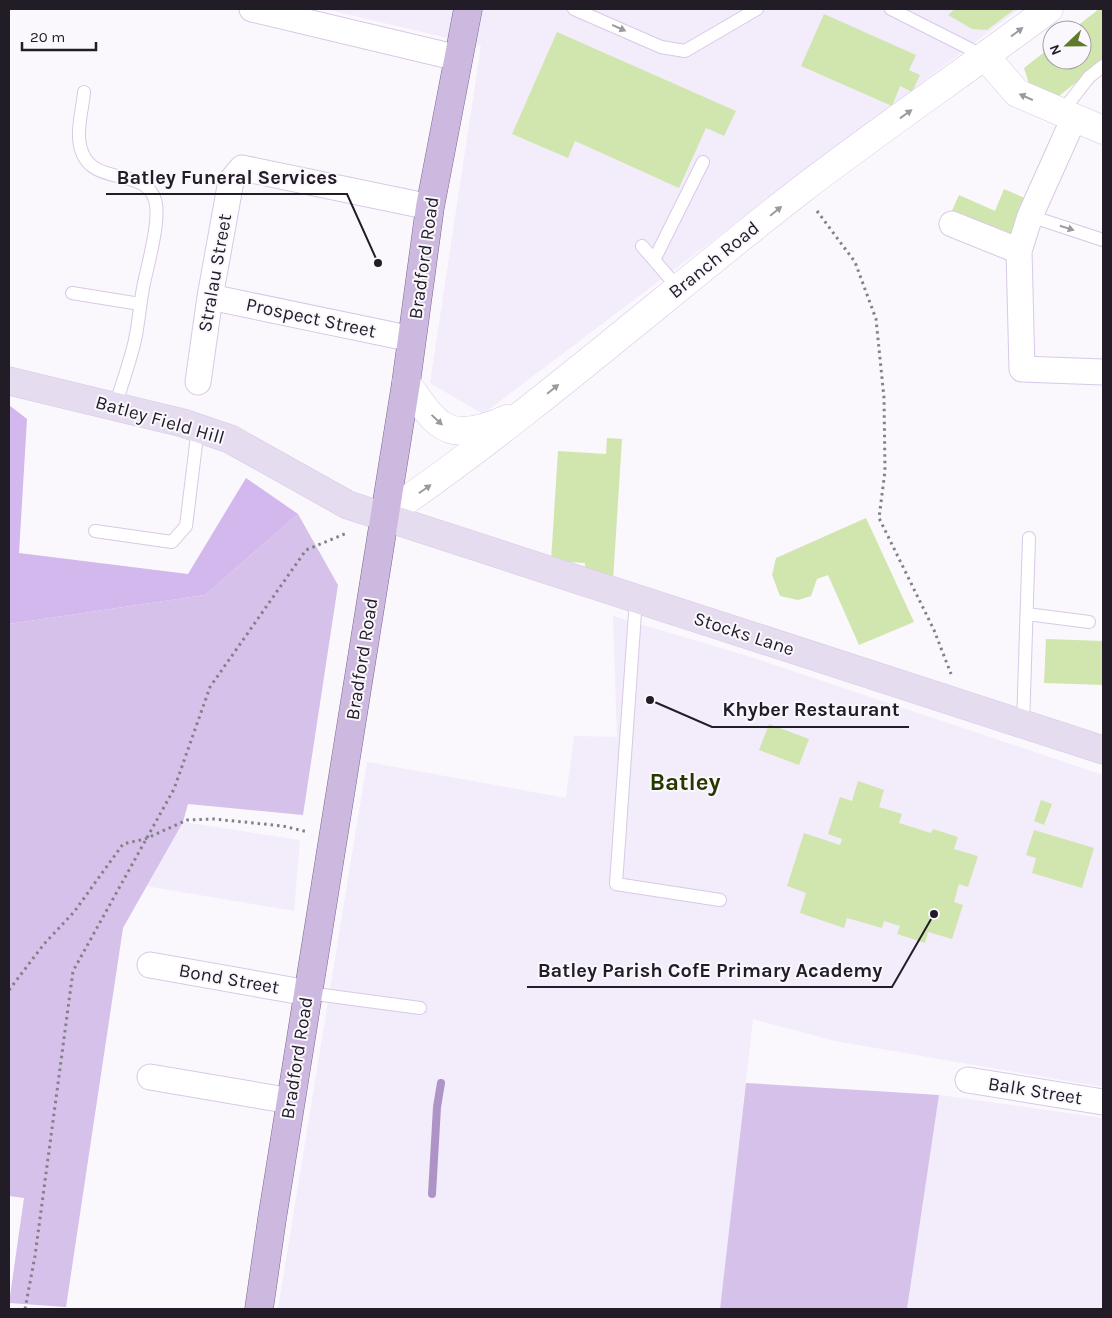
<svg xmlns="http://www.w3.org/2000/svg" width="1112" height="1318" viewBox="0 0 1112 1318" font-family="Karla,sans-serif">
  <style>
    .built { fill: #f3ecfb }
    .green { fill: #d5c1e9 }
    .forest { fill: #d3b8ed }
    .lines { fill: none; stroke-linecap: round; stroke-linejoin: round }
    .stream { stroke: #ae94c6; stroke-width: 8 }
    .building { fill: #d1e6ae }
    .service-casing { stroke: #d8c9e7; stroke-width: 14 }
    .minor-casing { stroke: #d8c9e7; stroke-width: 27 }
    .tertiary-casing { stroke: #d8c9e7; stroke-width: 29 }
    .secondary-casing { stroke: #d8c9e7; stroke-width: 29 }
    .primary-casing { stroke: #7b6491; stroke-width: 29 }
    .path { stroke: #848088; stroke-width: 3; stroke-dasharray: 2.5 4; stroke-linecap: butt }
    .service { stroke: #fff; stroke-width: 12 }
    .minor { stroke: #fff; stroke-width: 25 }
    .tertiary { stroke: #fff; stroke-width: 28 }
    .secondary { stroke: #e6dcef; stroke-width: 28 }
    .primary { stroke: #cdb9df; stroke-width: 28 }
    .oneway { fill: #9b999d }
    .labels { text-anchor: middle; dominant-baseline: central; stroke-width: 4; stroke-linejoin: round; paint-order: stroke }
    .street-label { font-size: 19px; fill: #211c26; stroke: #faf7fd }
    .district-label { font-size: 24px; font-weight: bold; fill: #273700; stroke: #faf7fd }
    .leader { fill: none; stroke: #211c26; stroke-width: 2 }
    .callout-dot { fill: #211c26; stroke: #faf7fd; stroke-width: 2 }
    .callout-label { font-size: 20px; text-anchor: middle; font-weight: bold; fill: #211c26; stroke: #faf7fd; stroke-width: 4; stroke-linejoin: round; paint-order: stroke }
  </style>
  <rect width="100%" height="100%" fill="#faf7fd"/>
  <path class="built" d="M325,9H1019L483,414L430,383L481,46Z
    M613,616L751,657L1103,775V1087L835,1041L753,1019L720,1309H278L367,762L566,798L574,736L617,737Z
    M183,822L300,840L294,911L146,886Z
    M939,1095L1103,1118V1309H907Z"/>
  <path class="green" d="M298,514L338,585L303,815L188,804L183,822L123,928L66,1307L9,1303L24,1198L9,1196V624L205,595Z
    M746,1083L939,1095L907,1309H720Z"/>
  <path class="forest" d="M9,405L27,419L19,553L188,574L246,478L298,514L205,595L9,624Z"/>
  <g class="lines">
    <path class="stream" d="M432,1194L437,1107L441,1083"/>
  </g>
  <path class="building" d="M955,9H1015L987,30L972,29L948,15Z
    M1099,9H1103V61L1059,96L1030,87L1024,68L1052,46V60H1082V30H1072Z
    M824,14L916,55L909,70L920,75L912,92L900,86L892,106L801,66Z
    M557,32L736,111L724,136L706,128L679,188L575,141L568,158L512,134Z
    M1004,189L1027,199L1009,242L949,217L959,195L995,211Z
    M607,438L622,439L613,581L584,579L585,563L551,561L558,451L606,454Z
    M866,518L914,622L859,645L828,575L817,579L811,596L798,600L780,596L772,575L776,558Z
    M1046,639L1103,641V685L1044,683Z
    M769,724L809,739L799,765L759,750Z
    M858,781L884,790L879,807L902,814L899,823L931,833L933,829L958,837L954,849L978,856L968,887L959,884L954,902L963,905L952,939L928,932L925,943L897,934L900,926L884,921L882,928L847,918L844,928L800,913L806,893L787,886L804,833L840,845L842,839L828,834L840,797L852,801Z
    M1041,800L1052,804L1044,825L1034,821Z
    M1034,830L1094,848L1082,888L1032,873L1036,858L1026,855Z"/>
  <g class="lines">
    <defs>
      <path id="service" d="M574,9L661,47L685,51L757,9
        M891,9L984,56
        M84,92C83,106 78,123 79,138C83,192 144,163 155,200C161,218 148,264 144,283C140,302 139,321 135,340C130,362 122,384 115,406
        M1061,113L1089,77L1103,66
        M1030,216L1103,240
        M642,246L679,289
        M654,260L703,162
        M72,293L140,304
        M95,531L172,542L186,526L198,428
        M636,599L616,884L720,900
        M1027,614L1089,622
        M1023,725L1029,538
        M308,993L420,1008"/>
      <path id="minor" d="M252,9L458,58
        M1074,118L1030,216L1019,251L1022,369L1103,372
        M952,224L1019,251
        M210,297L412,339
        M198,382L210,297L231,181L242,168L430,207
        M150,965L308,993
        M150,1077L291,1101
        M968,1080L1103,1102"/>
      <path id="tertiary" d="M985,56L1017,93L1103,130
        M406,383C416,395 426,413 439,423C458,439 487,428 507,419
        M384,516C530,416 662,298 801,190C882,128 967,70 1049,9"/>
      <path id="secondary" d="M9,381L183,423L230,439L348,505L1103,750"/>
      <path id="primary" d="M259,1309L272,1219L406,383L430,207L468,9"/>
    </defs>
    <use href="#service" class="service-casing"/>
    <use href="#minor" class="minor-casing"/>
    <use href="#tertiary" class="tertiary-casing"/>
    <use href="#secondary" class="secondary-casing"/>
    <use href="#primary" class="primary-casing"/>
    <path class="path" d="M817,211L855,262L876,319L884,398L885,471L879,518L934,630L951,674
      M9,990L44,944L74,912L123,844L145,839L187,820L214,819L283,826L308,832
      M25,1309L35,1256L73,971L174,789L210,687L306,550L347,533"/>
    <use href="#service" class="service"/>
    <use href="#minor" class="minor"/>
    <use href="#tertiary" class="tertiary"/>
    <use href="#secondary" class="secondary"/>
    <use href="#primary" class="primary"/>
  </g>
  <defs><path id="oneway-solid" d="M-6-.8H1V-3.2L6.5 0L1 3.2V.8H-6Z" transform="scale(1.25)"/></defs>
  <g class="oneway">
    <use href="#oneway-solid" transform="translate(619 28) rotate(24)"/>
    <use href="#oneway-solid" transform="translate(1017 32) rotate(-37)"/>
    <use href="#oneway-solid" transform="translate(1026 97) rotate(-156)"/>
    <use href="#oneway-solid" transform="translate(906 114) rotate(-36)"/>
    <use href="#oneway-solid" transform="translate(776 211) rotate(-39)"/>
    <use href="#oneway-solid" transform="translate(1067 228) rotate(18)"/>
    <use href="#oneway-solid" transform="translate(553 389) rotate(-39)"/>
    <use href="#oneway-solid" transform="translate(437 420) rotate(43)"/>
    <use href="#oneway-solid" transform="translate(425 489) rotate(-35)"/>
  </g>
  <g class="labels">
    <g class="street-label">
      <text transform="translate(424 258) rotate(-82)">Bradford Road</text>
      <text transform="translate(714 260) rotate(-39)">Branch Road</text>
      <text transform="translate(215 273) rotate(-80)">Stralau Street</text>
      <text transform="translate(311 318) rotate(12)">Prospect Street</text>
      <text transform="translate(160 420) rotate(16)">Batley Field Hill</text>
      <text transform="translate(744 634) rotate(18)">Stocks Lane</text>
      <text transform="translate(362 659) rotate(-81)">Bradford Road</text>
      <text transform="translate(229 979) rotate(10)">Bond Street</text>
      <text transform="translate(297 1058) rotate(-81)">Bradford Road</text>
      <text transform="translate(1035 1091) rotate(9)">Balk Street</text>
    </g>
    <g class="district-label">
      <text x="685" y="782">Batley</text>
    </g>
  </g>
  <path class="leader" d="M378 263L347 194H106M650 700L712 727H909M934 914L892 987H527"/>
  <g class="callout-dot">
    <circle cx="378" cy="263" r="5"/>
    <circle cx="650" cy="700" r="5"/>
    <circle cx="934" cy="914" r="5"/>
  </g>
  <g class="callout-label">
    <text x="227" y="184">Batley Funeral Services</text>
    <text x="811" y="716">Khyber Restaurant</text>
    <text x="710" y="977">Batley Parish CofE Primary Academy</text>
  </g>
  <rect width="1112" height="1318" fill="none" stroke="#211c26" stroke-width="20"/>
  <g transform="translate(1067 45) rotate(248)"><circle r="24" fill="#faf7fd" stroke="#a39fa7"/>
  <path d="M0-4L9 19L0 12L-9 19Z" fill="#60792b"/>
  <text y="-8" font-size="14" font-weight="bold" text-anchor="middle" fill="#211c26">N</text>
  </g>
  <path d="M22 42v8h74v-8" fill="none" stroke="#211c26" stroke-width="2.5"/>
  <text x="30" y="42" font-size="15" fill="#211c26" stroke="#faf7fd" stroke-width="4" paint-order="stroke">20 m</text>
</svg>
